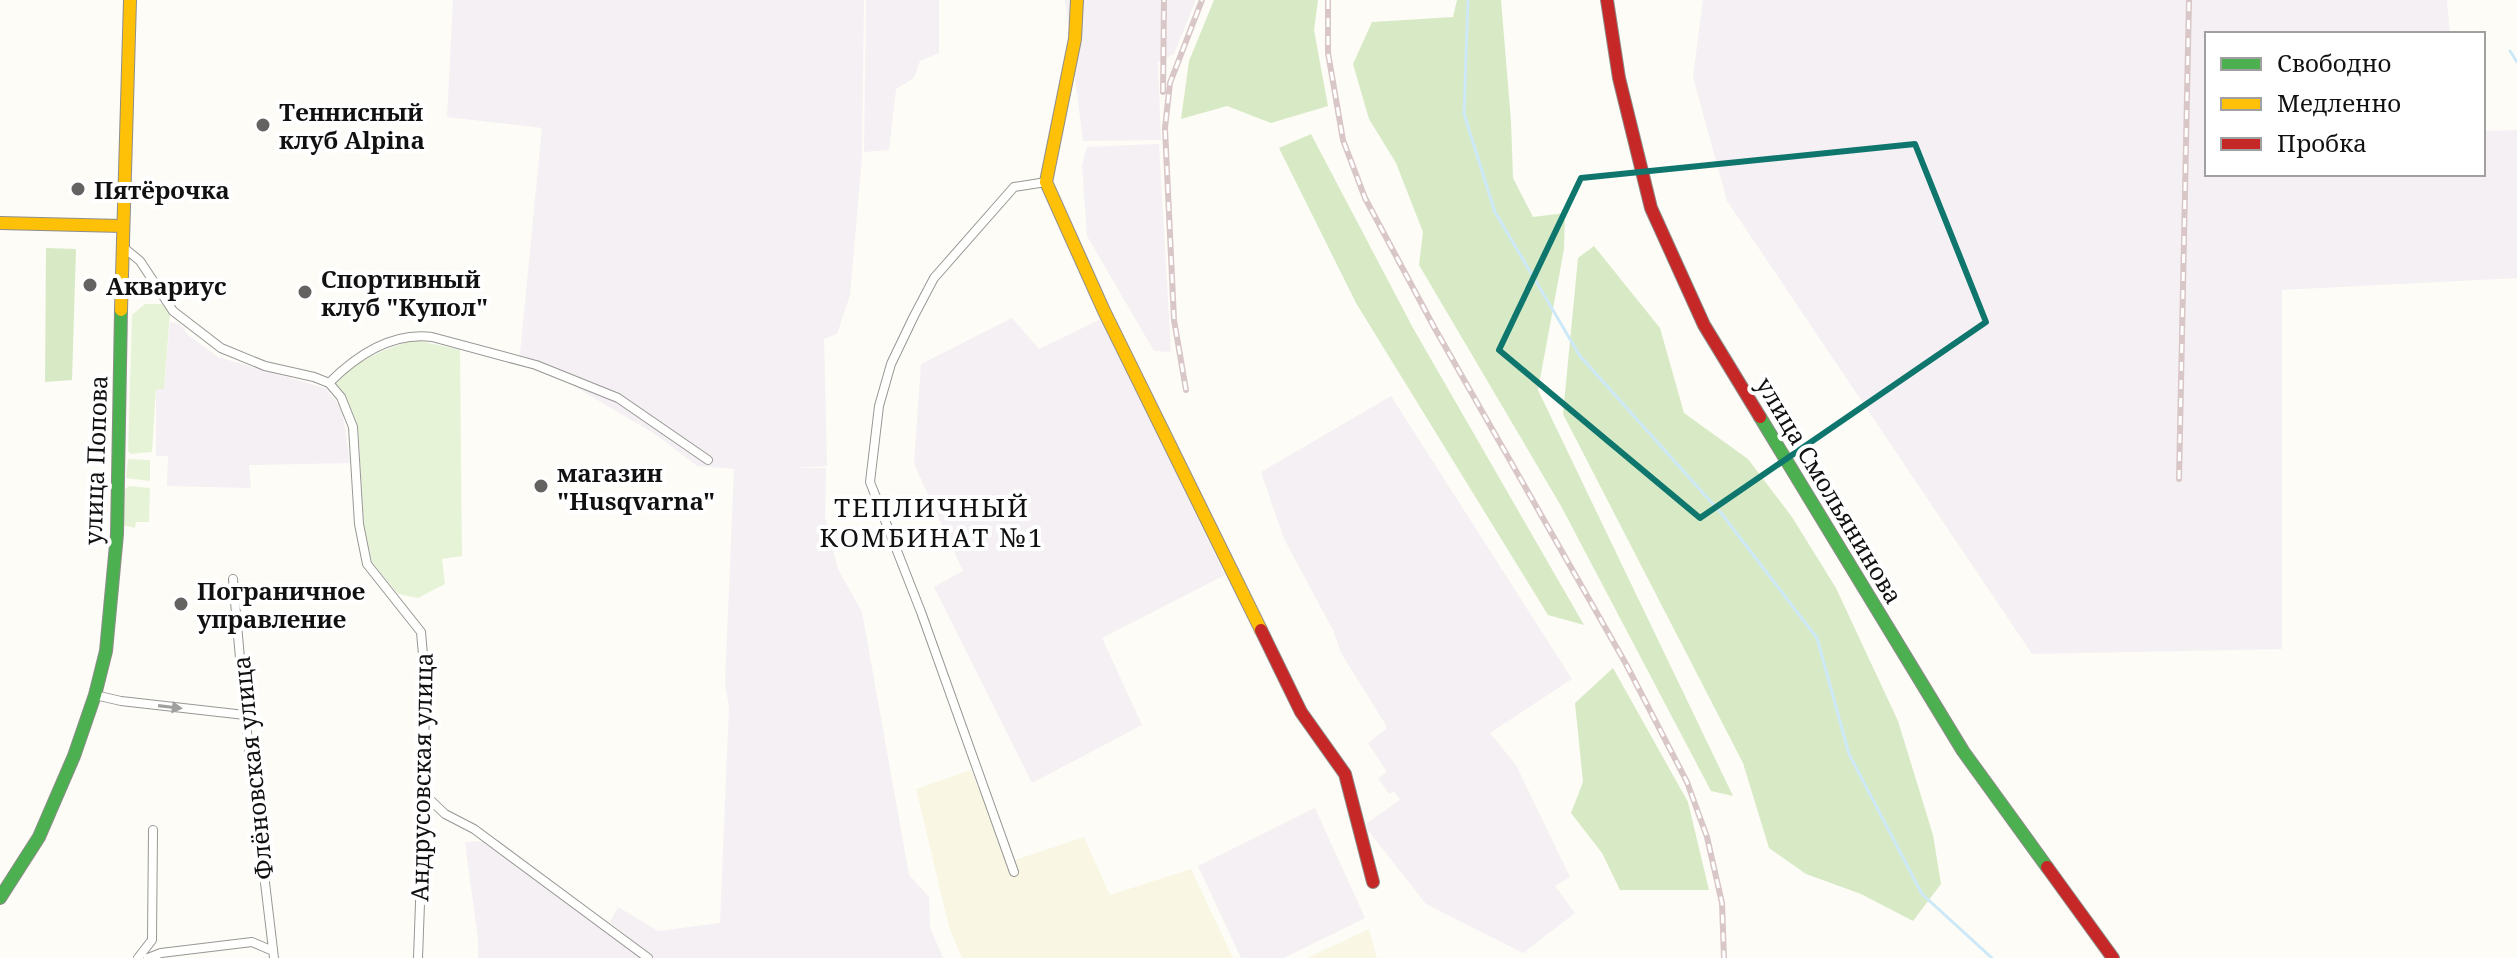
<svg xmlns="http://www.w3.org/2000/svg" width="2517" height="958" viewBox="0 0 2517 958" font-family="'Noto Serif',serif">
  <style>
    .industrial { fill: #f5f0f3 }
    .farmland { fill: #f9f7e4 }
    .green { fill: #e7f3d7 }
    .forest { fill: #d8eac5 }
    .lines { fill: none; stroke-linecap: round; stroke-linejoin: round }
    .stream { stroke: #cde8f7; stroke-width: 3 }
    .street-casing { stroke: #979795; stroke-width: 10 }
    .fast-casing { stroke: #8e8d8b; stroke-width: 14 }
    .slow-casing { stroke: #8e8d8b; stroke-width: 14 }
    .jam-casing { stroke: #8e8d8b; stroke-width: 14 }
    .street { stroke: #fffffe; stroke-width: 8 }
    .fast { stroke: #4caf50; stroke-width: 12 }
    .slow { stroke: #ffc107; stroke-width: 12 }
    .jam { stroke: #c62828; stroke-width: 12 }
    .rail-casing { stroke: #d9c6c7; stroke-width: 6 }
    .rail { stroke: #fff; stroke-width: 3; stroke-dasharray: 9; stroke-linecap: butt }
    .oneway { fill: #a0a09f }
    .marked { fill: none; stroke: #0f766e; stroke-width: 6; stroke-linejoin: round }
    .poi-dot { fill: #646362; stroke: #fff; stroke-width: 3 }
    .labels { text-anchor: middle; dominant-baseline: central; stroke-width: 8; stroke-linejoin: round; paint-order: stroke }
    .poi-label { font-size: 24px; font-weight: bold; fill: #111; stroke: #fff; text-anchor: start }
    .street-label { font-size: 24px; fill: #111; stroke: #fff }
    .neighbourhood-label { font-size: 26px; letter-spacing: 2px; fill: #111; stroke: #fff }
  </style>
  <rect width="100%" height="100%" fill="#fdfcf7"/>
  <path class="industrial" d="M453,0H864L862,158L850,295L837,334L824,339L827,466L795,468H826L825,517L838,569L862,612L909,875L929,897L930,927L943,958H478V939L465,842L499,840L643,950L610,922L618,907L658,931L720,923L729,706L725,684L734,469L697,466L655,434L567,382L519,364L542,128L447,117Z
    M866,0H939V53L920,61L914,78L896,89L889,150L864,152Z
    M1065,0H1196L1174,54L1158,62L1161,140L1083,141Z
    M1703,0H2447L2450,34H2207V174H2483V131L2517,130V278L2282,290V649L2032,654L1727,201L1693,77Z
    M1159,144L1171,352L1154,351L1087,236L1082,165L1087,147Z
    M1012,318L1039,349L1101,319L1225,575L1102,638L1142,725L1032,783L934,587L963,571L914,464L921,364Z
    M170,322L180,324L188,335L218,357L325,388L342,409L350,463L249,465L251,488L167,486L168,456H156V389H164Z
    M1391,396L1572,679L1490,733L1516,765L1570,877L1555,886L1575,913L1523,953L1426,904L1367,829V823L1400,800L1394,791L1389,794L1378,778L1387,772L1368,743L1386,729V725L1341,653L1333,630L1284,539L1261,472Z
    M1315,808L1365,918L1284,958H1241L1198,866Z"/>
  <path class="farmland" d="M971,770L1009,862L1084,837L1110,895L1191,869L1233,958H962L949,927L916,789Z
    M1369,929L1377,958H1307Z"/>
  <path class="green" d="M145,304H162L170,313L164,389H156L152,452L131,454L128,451L132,315Z
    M416,340L460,350L462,556L442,559L445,584L418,598L398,594L372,562L364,524L358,427L346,396L335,382C360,359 385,348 416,340Z
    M128,459L150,460V481L126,478Z
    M129,486L150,488L149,522H136L135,528L123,525L124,490Z"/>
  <path class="forest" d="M1214,0H1318L1314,30L1328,106L1271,123L1227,106L1181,119L1189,61Z
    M1457,0H1501L1511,121L1513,178L1533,217L1565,213L1564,249L1538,390L1733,796L1711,791L1561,506L1419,265L1423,232L1396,163L1369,119L1353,64L1372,22L1453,17Z
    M1311,134L1413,328L1584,625L1548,615L1356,303L1279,148Z
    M1594,246L1660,328L1684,413L1748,459L1792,517L1836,588L1898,721L1933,835L1941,884L1913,921L1861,894L1806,874L1769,848L1743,763L1563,414L1578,258Z
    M46,248L76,249L72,380L45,382Z
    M1613,668L1688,802L1709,890H1620L1602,853L1571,813L1583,782L1575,703Z"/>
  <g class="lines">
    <path class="stream" d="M1468,0L1464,114L1495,212L1580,356L1721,513L1817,638L1849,754L1922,894L1992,958
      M2510,51L2517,62"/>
    <defs>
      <path id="street" d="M123,247L140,261L173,311L221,348L265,366L314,377L329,383L341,397L353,427L359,524L367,564L421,632L425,678L424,794L418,958
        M329,383C356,356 392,332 432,337L536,365L618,398L708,460
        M233,579L245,715L274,958
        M95,695L121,701L245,715
        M424,794L445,814L474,829L648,958
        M1014,872L921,612L870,482L879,406L891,364L914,316L934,278L1014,187L1046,182
        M138,958L152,940L153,830
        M148,958L161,953L252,942L273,951"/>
      <path id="fast" d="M1760,417L1963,751L2047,867
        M0,898L39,837L74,756L95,695L106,651L117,534L121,310"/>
      <path id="slow" d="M1077,0L1075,39L1046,182L1104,311L1261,630
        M0,223L122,226
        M121,310L130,0"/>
      <path id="jam" d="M1607,0L1619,78L1651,208L1704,325L1760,417
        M1261,630L1301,712L1345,774L1373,882
        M2047,867L2113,958"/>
    </defs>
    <use href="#street" class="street-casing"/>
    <use href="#fast" class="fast-casing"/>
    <use href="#slow" class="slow-casing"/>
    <use href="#jam" class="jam-casing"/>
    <use href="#street" class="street"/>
    <use href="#fast" class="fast"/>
    <use href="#slow" class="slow"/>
    <use href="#jam" class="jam"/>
    <defs>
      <path id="rail" d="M1328,0V53L1343,140L1365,198L1434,327L1626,664L1687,782L1707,837L1722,903L1724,958
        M1163,92L1164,0
        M1186,390L1174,320L1165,128L1170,83L1202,0
        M2179,479L2189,0"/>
    </defs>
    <use href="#rail" class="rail-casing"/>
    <use href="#rail" class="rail"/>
  </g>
  <defs><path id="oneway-solid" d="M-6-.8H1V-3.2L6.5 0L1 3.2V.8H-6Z" transform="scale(2)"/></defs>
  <use class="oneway" href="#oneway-solid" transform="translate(170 707) rotate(7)"/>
  <path class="marked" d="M1915,144L1986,322L1700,518L1499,350L1581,178Z"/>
  <g class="poi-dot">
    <circle cx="263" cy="125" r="8"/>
    <circle cx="78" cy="189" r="8"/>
    <circle cx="90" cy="285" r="8"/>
    <circle cx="305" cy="292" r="8"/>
    <circle cx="541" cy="486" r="8"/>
    <circle cx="181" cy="604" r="8"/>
  </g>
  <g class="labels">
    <g class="poi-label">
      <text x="279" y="111">Теннисный<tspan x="279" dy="28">клуб Alpina</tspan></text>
      <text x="94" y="189">Пятёрочка</text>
      <text x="321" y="278">Спортивный<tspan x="321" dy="28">клуб "Купол"</tspan></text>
      <text x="106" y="285">Аквариус</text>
      <text x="557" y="472">магазин<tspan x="557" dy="28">"Husqvarna"</tspan></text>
      <text x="197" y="590">Пограничное<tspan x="197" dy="28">управление</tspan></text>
    </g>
    <g class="street-label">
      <text transform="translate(95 460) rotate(-88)">улица Попова</text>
      <text transform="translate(1830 490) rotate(59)">улица Смольянинова</text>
      <text transform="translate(252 768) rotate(-96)">Флёновская улица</text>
      <text transform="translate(421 777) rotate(-89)">Андрусовская улица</text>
    </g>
    <g class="neighbourhood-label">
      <text x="932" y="507">ТЕПЛИЧНЫЙ<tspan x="932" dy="30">КОМБИНАТ №1</tspan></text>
    </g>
  </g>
  <rect x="2205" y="32" width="280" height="144" fill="#ffffff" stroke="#a0a0a0" stroke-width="2"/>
  <rect x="2221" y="58" width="40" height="12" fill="#4caf50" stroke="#a0a0a0" stroke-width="2"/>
  <text x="2277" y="72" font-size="24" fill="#111111">Свободно</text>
  <rect x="2221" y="98" width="40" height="12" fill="#ffc107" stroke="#a0a0a0" stroke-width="2"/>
  <text x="2277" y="112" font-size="24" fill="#111111">Медленно</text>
  <rect x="2221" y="138" width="40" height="12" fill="#c62828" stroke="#a0a0a0" stroke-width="2"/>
  <text x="2277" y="152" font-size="24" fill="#111111">Пробка</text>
</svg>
